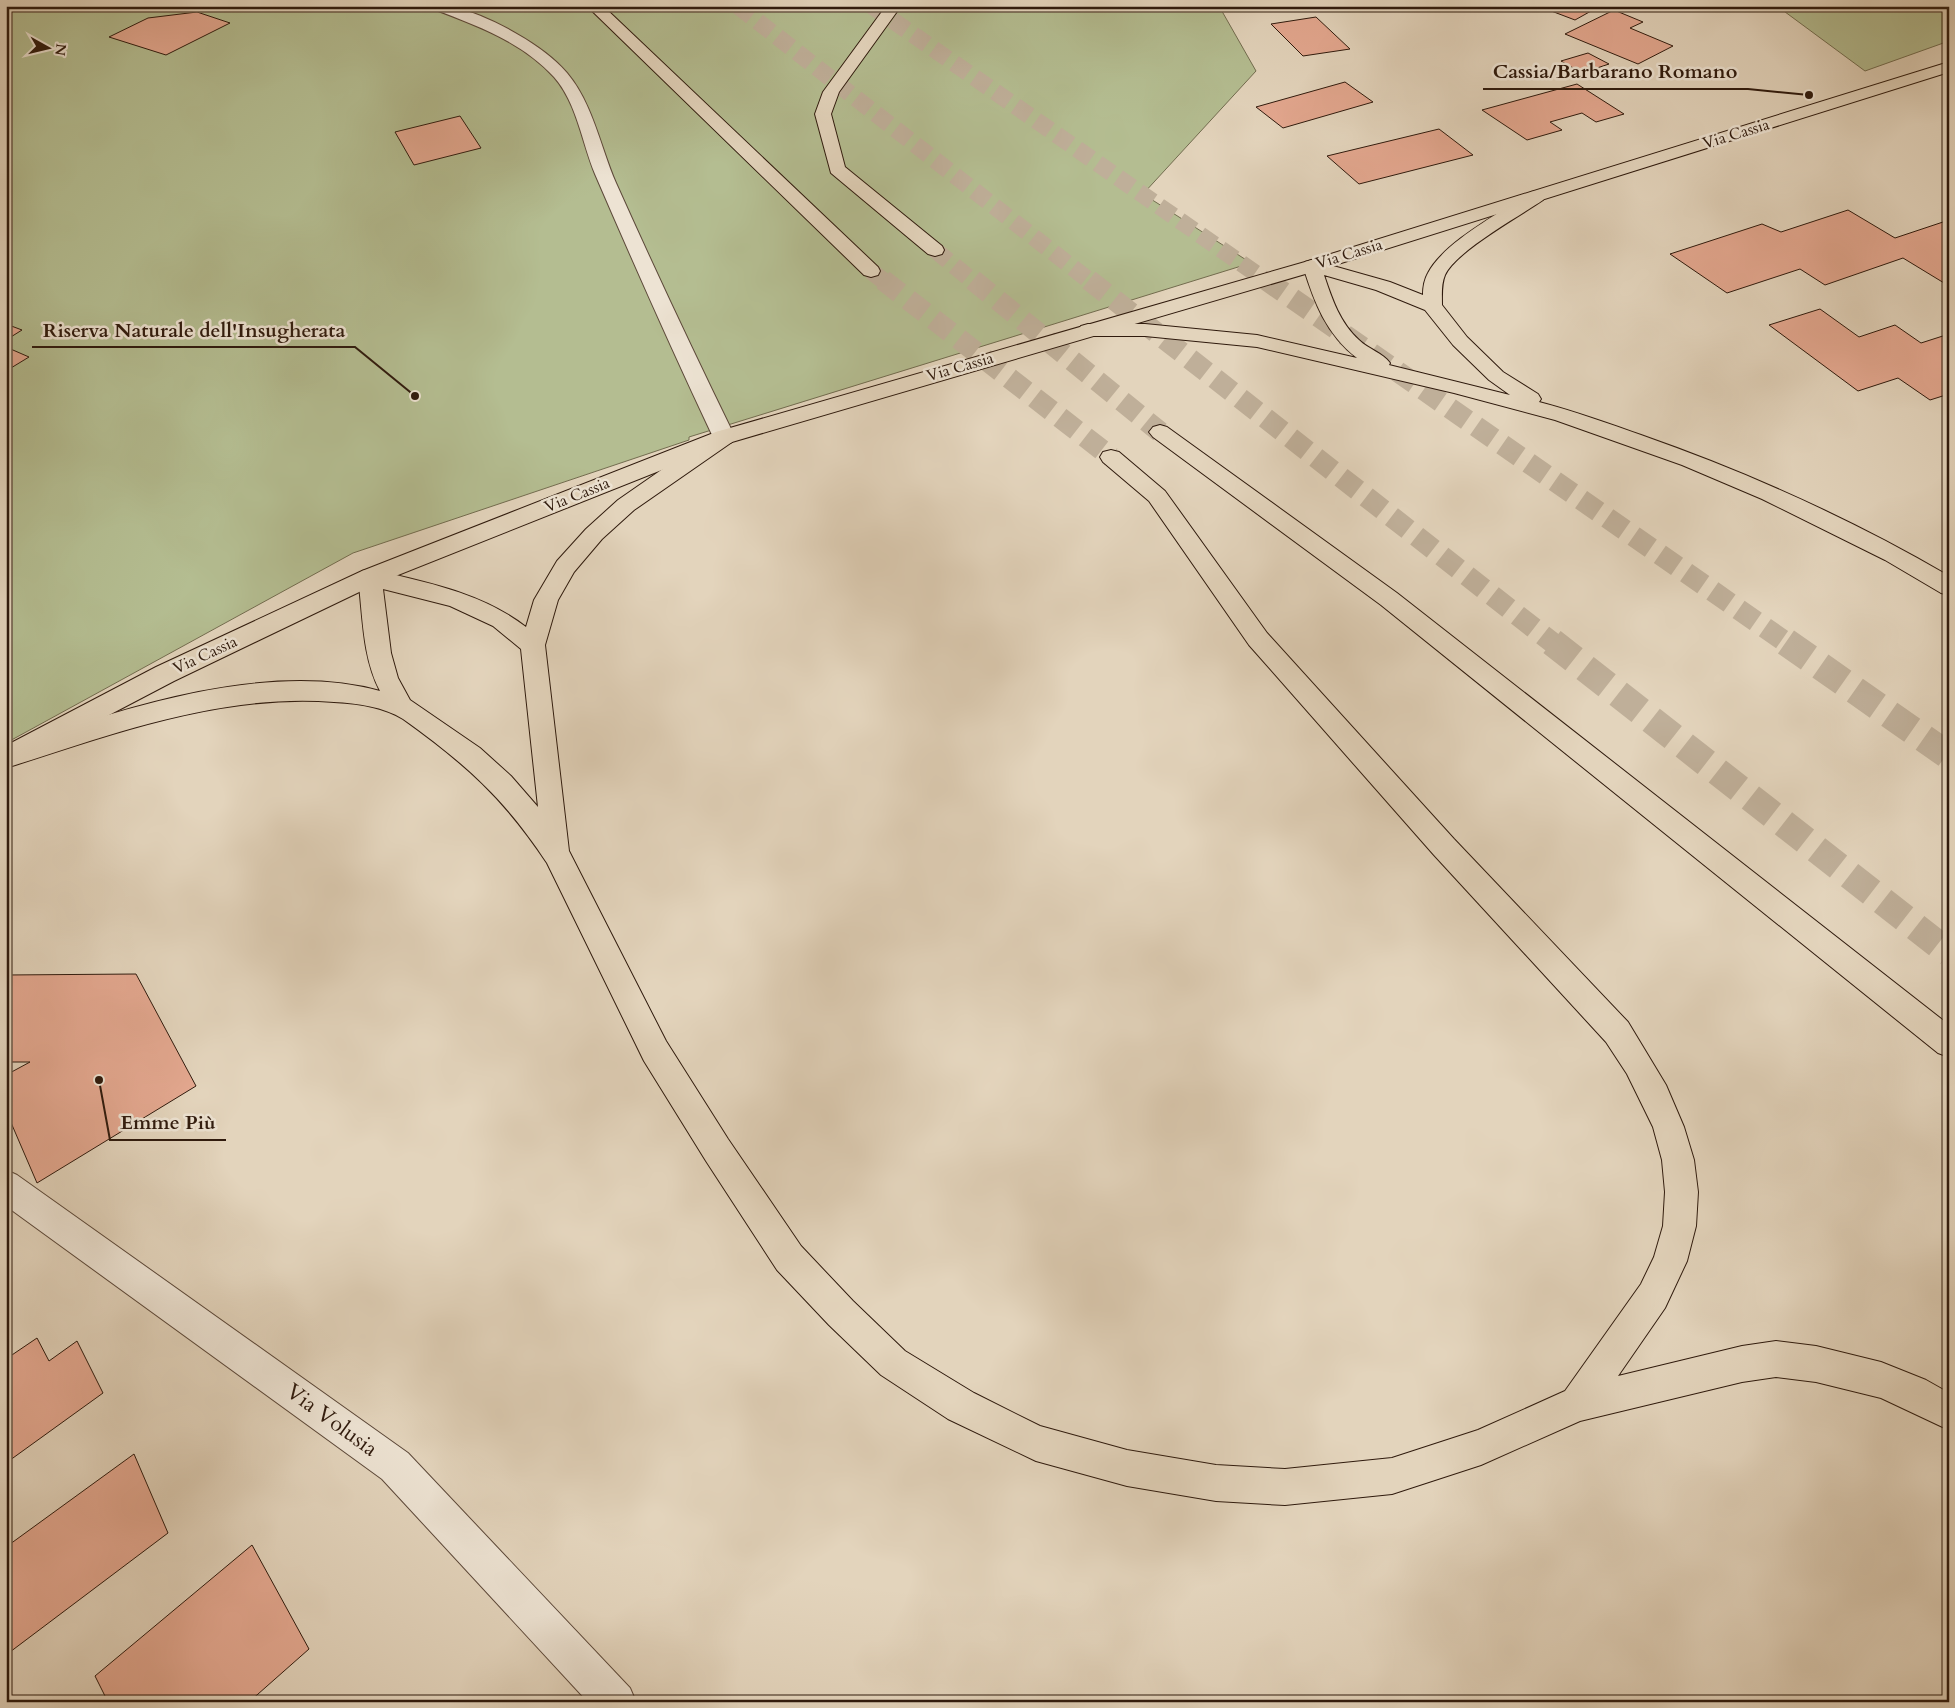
<svg xmlns="http://www.w3.org/2000/svg" width="1955" height="1708" viewBox="0 0 1955 1708" font-family="Cardo,serif">
  <style>
    .green { fill: #b4bd91; stroke: #726c4f }
    .building { fill: #e4a890; stroke: #2f1a0d }
    .lines { fill: none; stroke-linecap: round; stroke-linejoin: round }
    .highway-tunnel-far2 { stroke: #bfaf99; stroke-width: 17; stroke-dasharray: 17 8; stroke-linecap: butt }
    .highway-tunnel-far1 { stroke: #bfaf99; stroke-width: 21; stroke-dasharray: 21 11; stroke-linecap: butt }
    .highway-tunnel { stroke: #bfaf99; stroke-width: 28; stroke-dasharray: 28 14; stroke-linecap: butt }
    .minor-casing { stroke: #5c4839; stroke-width: 2 }
    .major-casing { stroke: #2f1a0d; stroke-width: 2 }
    .highway-casing { stroke: #2f1a0d; stroke-width: 2 }
    .minor { fill: #ede3d3; fill-rule: evenodd }
    .major { fill: #e3d4bc; fill-rule: evenodd }
    .highway { fill: #e3d4bc; fill-rule: evenodd }
    .labels { text-anchor: middle; dominant-baseline: central; stroke-width: 5; stroke-linejoin: round; paint-order: stroke }
    .far-street-label { font-size: 16px; fill: #2f1a0d; stroke: #ede3d3 }
    .near-street-label { font-size: 22px; fill: #2f1a0d; stroke: #ede3d3 }
    .leader { fill: none; stroke: #2f1a0d; stroke-width: 2 }
    .callout-dot { fill: #2f1a0d; stroke: #ede3d3; stroke-width: 2 }
    .callout-label { font-size: 20px; text-anchor: middle; font-weight: bold; fill: #2f1a0d; stroke: #ede3d3; stroke-width: 5; stroke-linejoin: round; paint-order: stroke }
  </style>
  <rect width="100%" height="100%" fill="#e3d4bc"/>
  <filter id="stains"><feTurbulence type="fractalNoise" baseFrequency=".004" numOctaves="4"/><feColorMatrix values="0 0 0 0 .2 0 0 0 0 .09 0 0 0 0 .02 0 0 0 .5 -.17"/></filter>
  <radialGradient id="worn" r=".72"><stop offset=".6" stop-color="#630" stop-opacity="0"/><stop offset="1" stop-color="#630" stop-opacity=".3"/></radialGradient>
  <path class="green" d="M6,6H1219L1256,71L1143,194L1251,263L689,437V440L353,553L6,743Z
    M1777,6H1949V41L1865,71Z"/>
  <path class="building" d="M1550,6H1600L1575,20L1546,9Z
    M1614,10L1643,22L1630,28L1673,46L1638,64L1565,34Z
    M197,12L230,23L166,55L109,37L148,18Z
    M1316,17L1350,49L1303,56L1271,24Z
    M1588,53L1609,64L1582,73L1561,61Z
    M1345,82L1373,102L1283,128L1256,107Z
    M1577,84L1624,114L1596,122L1582,113L1550,122L1562,130L1527,140L1482,110Z
    M460,116L481,148L414,165L395,132Z
    M1439,129L1473,155L1359,184L1327,156Z
    M1848,210L1895,238L1949,220V286L1903,258L1825,285L1800,269L1727,293L1670,254L1762,224L1781,232Z
    M1820,309L1859,337L1895,325L1921,343L1949,334V394L1930,400L1898,378L1858,391L1769,325Z
    M6,324L22,330L6,340Z
    M6,347L29,357L6,371Z
    M136,974L196,1086L37,1183L6,1111V1075L30,1062H6V975Z
    M37,1338L49,1361L77,1341L103,1393L6,1463V1359Z
    M134,1454L168,1533L6,1655V1547Z
    M252,1545L309,1649L249,1702H108L95,1676Z"/>
  <g class="lines">
    <path class="highway-tunnel-far2" d="M738,6L1091,282
      M872,6L1268,282
      M935,250L974,282
      M871,271L885,282"/>
    <path class="highway-tunnel-far1" d="M883,280L1111,457
      M973,280L1160,432
      M1089,280L1553,643
      M1266,280L1787,643"/>
    <path class="highway-tunnel" d="M1552,642L1949,953
      M1786,642L1949,756"/>
    <defs>
      <path id="minor" d="M431,6C438,6 447,5 453,7C488,15 544,45 567,73C593,104 600,146 616,183C654,268 694,353 735,437L732,442L724,444L716,442L713,437C672,350 633,262 595,174C582,143 577,103 554,77C522,42 476,25 433,9Z
        M6,1170L17,1175L408,1453L630,1688L636,1702H588L382,1479L6,1206Z"/>
      <path id="major" d="M1949,62V72L1319,270L732,442L378,583L174,681L29,757L20,760L11,757L7,750L11,743L156,667L362,571L716,432L1305,262Z"/>
      <path id="highway" d="M587,6H603L878,267L880,271L878,275L871,277L864,275Z
        M886,6H901L839,92L831,114L845,167L942,246L944,250L942,254L935,256L928,254L831,173L815,114L823,92Z
        M1537,191L1543,192L1546,196L1543,200C1520,216 1456,251 1445,275C1441,284 1442,295 1442,305L1467,337L1503,372L1538,394L1541,399L1539,402C1574,411 1607,423 1641,435C1747,472 1851,519 1949,576V595L1941,593L1885,560L1762,499L1682,465L1555,420L1454,393L1257,347L1145,336H1088L1081,334L1078,330L1081,326L1088,324H1145L1257,335L1357,358C1326,334 1314,302 1303,266L1305,262L1312,260L1390,282L1423,295C1423,288 1424,280 1428,273C1444,242 1502,212 1531,192ZM1324,275L1376,290L1425,310L1453,345L1489,380L1510,395L1389,365L1390,363C1383,353 1368,349 1359,340C1340,323 1332,299 1324,275Z
        M1160,425L1167,427L1397,593L1949,1025V1057L1938,1053L1381,605L1153,437L1149,432L1153,427Z
        M724,430L732,432L735,437L732,442L634,510L602,539L574,572L558,600L545,645L569,851L666,1041L728,1139L801,1246L853,1301L905,1351L974,1393L1040,1426L1127,1450L1216,1465L1285,1469L1392,1458L1478,1430L1565,1391L1641,1284L1654,1257L1663,1226L1665,1192L1662,1160L1653,1127L1627,1074L1606,1042L1434,855L1249,645L1149,501L1103,462L1100,457L1103,452L1111,450L1119,452L1165,491L1267,633L1454,839L1628,1022L1666,1085L1684,1127L1694,1160L1698,1192L1696,1226L1687,1261L1665,1308L1618,1376L1742,1346L1776,1341L1816,1346L1881,1362L1926,1380L1949,1393V1430L1881,1398L1816,1382L1776,1377L1742,1382L1580,1421L1481,1465L1392,1494L1285,1505L1216,1501L1127,1486L1036,1461L948,1419L881,1375L829,1325L777,1270L706,1161L644,1061L547,863C504,798 466,764 403,719C384,707 357,703 334,702C222,693 112,734 6,768V748C117,711 264,659 380,691C362,657 363,615 358,577L362,571L370,569C424,582 481,592 526,627L534,600L557,561L586,529L618,500L716,432ZM383,589L450,606L493,626L521,649L538,807L511,776L480,748L410,700L398,678L391,653Z"/>
    </defs>
    <use href="#minor" class="minor-casing"/>
    <use href="#major" class="major-casing"/>
    <use href="#highway" class="highway-casing"/>
    <use href="#minor" class="minor"/>
    <use href="#major" class="major"/>
    <use href="#highway" class="highway"/>
  </g>
  <g class="labels">
    <g class="far-street-label">
      <text transform="translate(1736 134) rotate(-17)">Via Cassia</text>
      <text transform="translate(1349 254) rotate(-17)">Via Cassia</text>
      <text transform="translate(960 367) rotate(-16)">Via Cassia</text>
      <text transform="translate(577 495) rotate(-22)">Via Cassia</text>
      <text transform="translate(205 655) rotate(-25)">Via Cassia</text>
    </g>
    <g class="near-street-label">
      <text transform="translate(332 1420) rotate(36)">Via Volusia</text>
    </g>
  </g>
  <path class="leader" d="M1809 95L1748 89H1483M415 396L355 347H32M99 1080L110 1140H226"/>
  <g class="callout-dot">
    <circle cx="1809" cy="95" r="5"/>
    <circle cx="415" cy="396" r="5"/>
    <circle cx="99" cy="1080" r="5"/>
  </g>
  <g class="callout-label">
    <text x="1615" y="78">Cassia/Barbarano Romano</text>
    <text x="194" y="337">Riserva Naturale dell'Insugherata</text>
    <text x="168" y="1129">Emme Più</text>
  </g>
  <rect width="1955" height="1708" fill="none" stroke="#e3d4bc" stroke-width="25"/>
  <rect x="8" y="8" width="1940" height="1693" fill="none" stroke="#2f1a0d" stroke-width="2.5"/>
  <rect x="12" y="12" width="1930" height="1683" fill="none" stroke="#2f1a0d"/>
  <g transform="translate(48 48) rotate(98)" stroke="#ede3d3" stroke-width="4" paint-order="stroke">
  <path d="M0-4L9 19L0 12L-9 19Z" fill="#2f1a0d"/>
  <text y="-8" font-size="14" font-weight="bold" text-anchor="middle" fill="#2f1a0d">N</text>
  </g>
  <rect width="100%" height="100%" filter="url(#stains)"/>
  <rect width="100%" height="100%" fill="url(#worn)"/>
</svg>
